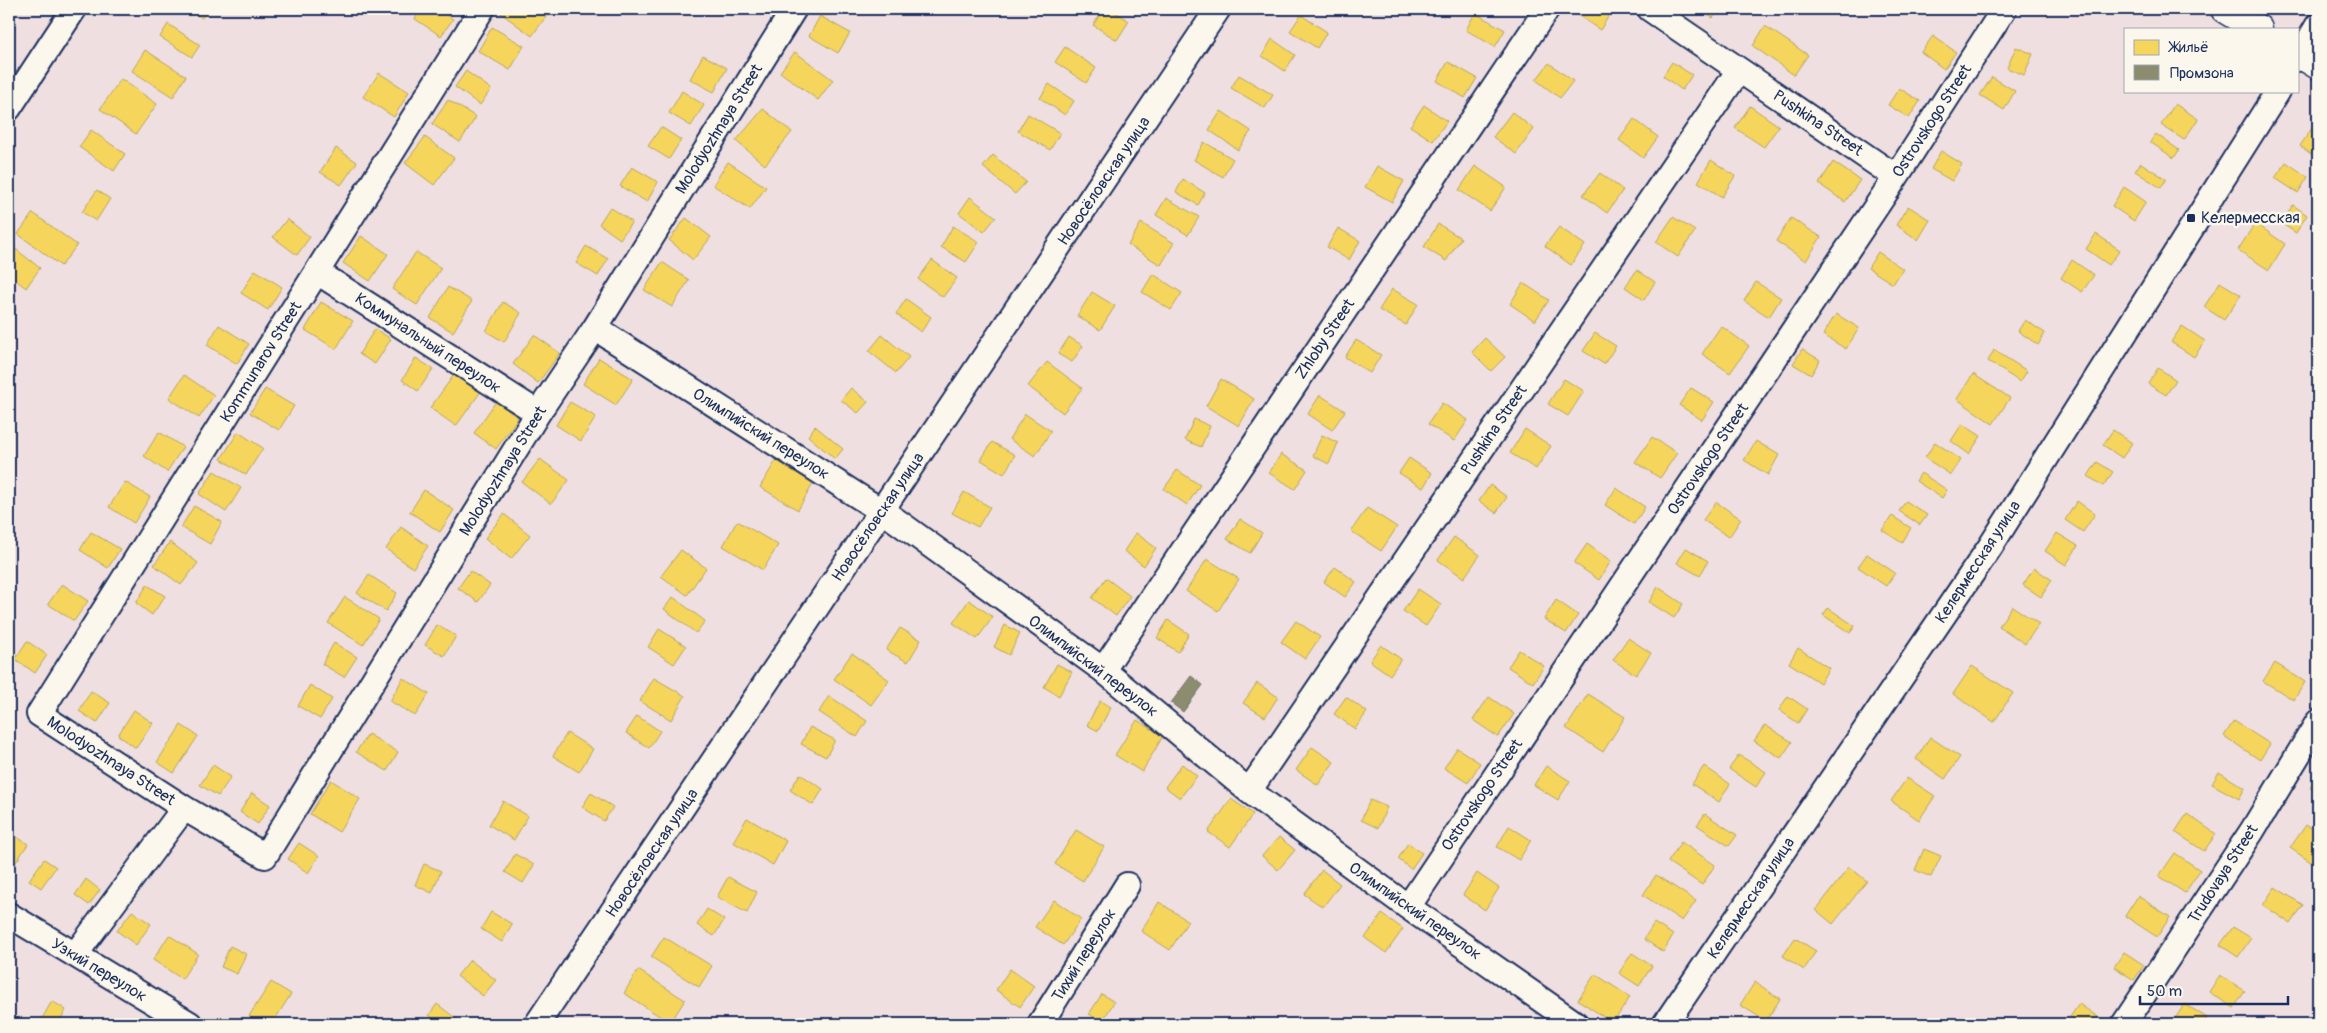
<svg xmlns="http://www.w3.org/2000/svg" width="2327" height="1033" viewBox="0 0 2327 1033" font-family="Pangolin,sans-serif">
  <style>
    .homes { fill: #f6d55c; stroke: #b4a35d }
    .industry { fill: #8c8c6e; stroke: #6a7069 }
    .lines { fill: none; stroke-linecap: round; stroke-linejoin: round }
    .minor-casing { stroke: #1b2f5e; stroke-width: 28 }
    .major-casing { stroke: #1b2f5e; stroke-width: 31 }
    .minor { stroke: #fbf7ec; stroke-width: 24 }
    .major { stroke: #fbf7ec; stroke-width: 28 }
    .poi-dot { fill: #1b2f5e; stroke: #fbf7ec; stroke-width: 2 }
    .labels { text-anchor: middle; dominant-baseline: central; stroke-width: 5; stroke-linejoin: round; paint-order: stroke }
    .street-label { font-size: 16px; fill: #1b2f5e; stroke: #fbf7ec }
    .poi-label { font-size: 16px; fill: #1b2f5e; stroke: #fbf7ec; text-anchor: start }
  </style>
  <rect width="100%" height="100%" fill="#efdfe1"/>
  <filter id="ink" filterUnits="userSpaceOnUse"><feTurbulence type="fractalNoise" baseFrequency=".02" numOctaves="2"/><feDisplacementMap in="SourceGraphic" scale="10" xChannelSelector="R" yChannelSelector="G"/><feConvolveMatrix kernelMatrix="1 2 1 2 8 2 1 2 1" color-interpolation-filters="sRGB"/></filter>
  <g filter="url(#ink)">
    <path class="homes" d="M188,9H208L202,18Z
      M421,9H438L453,19L441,36L415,19Z
      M500,9H546L550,11L532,36L498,11Z
      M1104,9H1111L1129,21L1117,40L1093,25Z
      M1580,9H1602L1610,14L1600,30L1576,14Z
      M1699,9H1720L1713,18Z
      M1475,13L1505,30L1495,47L1466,30Z
      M1301,15L1327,32L1317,48L1290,31Z
      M820,16L850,33L838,53L809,36Z
      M168,24L200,45L192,57L160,37Z
      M1765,26L1808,55L1794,75L1753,46Z
      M492,27L524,46L510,70L478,51Z
      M1933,36L1956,52L1944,69L1921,52Z
      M1272,39L1295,55L1285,71L1262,56Z
      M1065,47L1096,68L1086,83L1055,62Z
      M2016,47L2033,54L2024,75L2007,68Z
      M145,50L186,76L173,97L132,71Z
      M795,52L833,80L818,100L780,72Z
      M703,55L727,68L714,92L690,79Z
      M1448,62L1477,78L1465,98L1437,81Z
      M1672,62L1692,75L1682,90L1663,76Z
      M1549,63L1573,81L1560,98L1536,80Z
      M466,71L491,89L480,105L455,87Z
      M379,73L409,92L394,117L363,97Z
      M1239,75L1273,95L1265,108L1231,88Z
      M1992,77L2015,91L2004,110L1980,95Z
      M121,79L157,104L136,134L100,109Z
      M1049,84L1074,101L1065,115L1040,98Z
      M1899,88L1920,101L1909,118L1888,105Z
      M682,91L704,105L691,126L669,113Z
      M448,100L476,117L460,142L432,124Z
      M2175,104L2198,119L2184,140L2161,125Z
      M1424,105L1447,121L1433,141L1410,126Z
      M1750,106L1779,126L1764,147L1735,128Z
      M763,109L792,132L765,165L736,141Z
      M1221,111L1251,131L1238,150L1209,130Z
      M1512,112L1534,129L1516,154L1493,137Z
      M1028,114L1060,133L1050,150L1018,131Z
      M1634,119L1658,137L1643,158L1619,140Z
      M2314,125L2318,128V159L2300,146Z
      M661,127L681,140L669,159L648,146Z
      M91,130L125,154L114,171L79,147Z
      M2156,134L2179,150L2174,158L2150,142Z
      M425,137L454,158L434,185L405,163Z
      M1204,142L1233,159L1223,177L1194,160Z
      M336,148L357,162L341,185L320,172Z
      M1941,151L1962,164L1952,181L1931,169Z
      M993,155L1026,182L1015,194L983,167Z
      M1711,160L1735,176L1722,197L1698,182Z
      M728,162L766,187L750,209L713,185Z
      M1833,162L1860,180L1845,202L1819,184Z
      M2286,162L2308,177L2298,193L2275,178Z
      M2141,163L2166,179L2161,188L2135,171Z
      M1377,166L1404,181L1392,202L1365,187Z
      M1475,166L1506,187L1490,211L1459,190Z
      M632,167L658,182L647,202L620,186Z
      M1600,173L1623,190L1607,213L1583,195Z
      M1183,179L1205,193L1198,205L1176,192Z
      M2124,187L2146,202L2134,221L2112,206Z
      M97,190L110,199L96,221L82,212Z
      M970,197L996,217L984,232L959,213Z
      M1166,198L1199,217L1188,235L1156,215Z
      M2293,205L2307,215L2296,233L2281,223Z
      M1908,206L1930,220L1918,240L1896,225Z
      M610,207L632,222L620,239L599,224Z
      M33,213L77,245L61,266L18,234Z
      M1673,217L1695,231L1678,257L1656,242Z
      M686,218L711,237L693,260L669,240Z
      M1791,218L1821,237L1806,261L1776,241Z
      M287,219L310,237L297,255L273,237Z
      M1141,223L1174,243L1161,265L1128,245Z
      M2255,223L2285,244L2269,270L2238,250Z
      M1438,224L1461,238L1446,261L1424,247Z
      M953,226L979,242L966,262L941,247Z
      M1559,227L1585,245L1571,265L1545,246Z
      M1338,228L1360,241L1349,260L1327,247Z
      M2096,234L2120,250L2109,265L2086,249Z
      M361,236L388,254L370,281L343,263Z
      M586,246L608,259L598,276L576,263Z
      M13,247L40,268L26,288L9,275V253Z
      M416,252L441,268L417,305L392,289Z
      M1878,252L1903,269L1893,284L1868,268Z
      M932,260L957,278L943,297L918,279Z
      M2072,260L2094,275L2082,292L2061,278Z
      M662,262L689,280L672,307L644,290Z
      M255,270L282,287L268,310L241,293Z
      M1637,270L1655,282L1644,300L1625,287Z
      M1153,274L1182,293L1171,310L1142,292Z
      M1756,282L1781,298L1769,317L1744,301Z
      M2220,282L2241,295L2224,320L2204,307Z
      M1523,283L1549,300L1535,321L1510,304Z
      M448,287L472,301L453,332L430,318Z
      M1392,289L1418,304L1406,325L1379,310Z
      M1092,292L1115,306L1100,330L1077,316Z
      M906,299L931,317L921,332L896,314Z
      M321,302L353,321L336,349L305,330Z
      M503,302L521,313L504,342L486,331Z
      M9,304L16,309L9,320Z
      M1836,314L1859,328L1846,349L1823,335Z
      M2025,320L2045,333L2038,345L2018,331Z
      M219,325L249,344L237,364L207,345Z
      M1721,326L1749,346L1730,373L1702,354Z
      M2182,326L2205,341L2194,357L2171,342Z
      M375,329L391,339L375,364L359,354Z
      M1595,333L1616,346L1604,364L1583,351Z
      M534,335L560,353L538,383L513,364Z
      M882,335L909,357L896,373L869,351Z
      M1069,337L1083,346L1072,362L1058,354Z
      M1485,338L1505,357L1491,371L1472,352Z
      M1356,340L1381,355L1370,373L1345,357Z
      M1802,349L1820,360L1811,375L1793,364Z
      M1994,350L2027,371L2020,382L1988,361Z
      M416,358L433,369L418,391L402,380Z
      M599,358L633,379L616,405L583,384Z
      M1047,362L1082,388L1063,413L1028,386Z
      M2158,368L2176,380L2166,395L2148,384Z
      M456,372L482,390L456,426L430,408Z
      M1973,374L2010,398L1993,424L1957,399Z
      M184,375L214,395L199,418L169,398Z
      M1221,379L1254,399L1239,426L1206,406Z
      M1564,379L1584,391L1568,416L1548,404Z
      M851,388L868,402L858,413L841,400Z
      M1691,388L1714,402L1702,420L1679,405Z
      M265,389L294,406L279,430L250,413Z
      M1320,395L1345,411L1332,430L1308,414Z
      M497,400L519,416L496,449L474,433Z
      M570,402L596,417L581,441L556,425Z
      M1442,403L1468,420L1454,441L1428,424Z
      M1025,414L1051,431L1035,456L1009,439Z
      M1194,419L1210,426L1201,447L1185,440Z
      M1962,424L1981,436L1969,454L1951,441Z
      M815,426L843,449L835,459L808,436Z
      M1525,429L1551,446L1536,469L1510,453Z
      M2113,430L2132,443L2122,458L2103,445Z
      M159,432L183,447L167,472L144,456Z
      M238,432L263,448L246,475L221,459Z
      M1322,435L1338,443L1329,464L1313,456Z
      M1652,437L1677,453L1660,478L1635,462Z
      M1756,441L1779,455L1768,475L1744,460Z
      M992,442L1015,455L1004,474L981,460Z
      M1935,442L1961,460L1951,475L1925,458Z
      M1281,454L1307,470L1295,489L1269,473Z
      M1409,458L1432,473L1423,488L1399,473Z
      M540,459L569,480L551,504L522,482Z
      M777,459L814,482L798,510L760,487Z
      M2097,462L2113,472L2103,486L2088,476Z
      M1177,470L1200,485L1187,505L1164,489Z
      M214,471L241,488L226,512L199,494Z
      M1921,473L1947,490L1942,498L1916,481Z
      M125,482L150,497L134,523L109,507Z
      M1490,485L1507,497L1496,513L1479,501Z
      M1616,488L1645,507L1634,524L1605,505Z
      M424,490L454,510L440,532L410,512Z
      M964,492L990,507L978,527L952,513Z
      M1906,501L1927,515L1920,525L1899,511Z
      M2077,501L2095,514L2083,532L2065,520Z
      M1716,502L1741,519L1729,537L1703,520Z
      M194,506L222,522L210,544L181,527Z
      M1367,508L1397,527L1381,551L1351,531Z
      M504,514L530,535L511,559L485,538Z
      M1892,516L1911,528L1902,543L1882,530Z
      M1240,519L1262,533L1250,553L1227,539Z
      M737,521L778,545L763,570L723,546Z
      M401,527L428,546L413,568L386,549Z
      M91,532L120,549L108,568L80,550Z
      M1136,533L1156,548L1144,566L1124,551Z
      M2057,533L2078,546L2066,565L2045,551Z
      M1454,537L1480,555L1464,578L1438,560Z
      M170,542L198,563L181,585L154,565Z
      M1587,544L1611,561L1599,580L1574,563Z
      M1686,548L1708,561L1700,576L1677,563Z
      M681,550L706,568L687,595L661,576Z
      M1867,554L1895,573L1886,586L1858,567Z
      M1207,559L1239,579L1218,611L1186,591Z
      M1335,567L1356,582L1345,597L1324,582Z
      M2034,568L2052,580L2041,597L2023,585Z
      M470,571L490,585L478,602L458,588Z
      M369,575L397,593L386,611L357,593Z
      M1106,578L1130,596L1116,616L1092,598Z
      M62,584L88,601L74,621L48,604Z
      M147,585L165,596L152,615L136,603Z
      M1658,587L1683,604L1674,618L1649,602Z
      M1418,589L1441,604L1426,626L1403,611Z
      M345,597L379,619L363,645L328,623Z
      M673,597L705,621L696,633L664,609Z
      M969,600L993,617L977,639L953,623Z
      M1556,600L1578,615L1566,633L1544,619Z
      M2012,606L2039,624L2025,644L1999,626Z
      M1828,608L1855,626L1850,633L1823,615Z
      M1168,620L1189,634L1178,652L1157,638Z
      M1296,621L1320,637L1305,659L1281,642Z
      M437,625L456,636L444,656L425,645Z
      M1005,625L1020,633L1009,655L994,647Z
      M900,628L921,640L908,662L886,650Z
      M659,629L686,646L674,664L648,647Z
      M1628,638L1651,653L1636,675L1613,660Z
      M27,641L47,655L35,673L15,659Z
      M334,643L357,657L344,677L322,664Z
      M1381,645L1401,659L1390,675L1370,661Z
      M1798,648L1829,668L1820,683L1789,663Z
      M1519,650L1544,666L1533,683L1508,667Z
      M852,653L889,680L871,705L834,679Z
      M2275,663L2305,682L2294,700L2263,681Z
      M1057,664L1072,672L1059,696L1044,687Z
      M1972,666L2013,693L1994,722L1953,694Z
      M403,678L429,694L415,716L390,701Z
      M654,678L685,696L671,720L640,701Z
      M1257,683L1278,697L1265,717L1243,703Z
      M310,685L332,699L320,719L298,706Z
      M91,691L110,703L97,723L79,711Z
      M1588,694L1625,717L1603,752L1566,728Z
      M829,696L867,721L857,737L819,712Z
      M1788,696L1807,709L1798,723L1779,710Z
      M1346,697L1367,712L1355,729L1334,714Z
      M1489,697L1514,714L1498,737L1473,720Z
      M1100,701L1111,707L1098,731L1087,725Z
      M134,710L153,723L136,748L118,735Z
      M637,716L660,731L649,748L626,733Z
      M1137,720L1163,736L1142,772L1115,755Z
      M2234,721L2270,744L2260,760L2224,736Z
      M181,725L198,736L174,773L157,762Z
      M1765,725L1792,742L1781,758L1754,741Z
      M810,727L835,740L826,757L801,744Z
      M567,733L593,749L579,772L553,756Z
      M368,734L398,752L387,771L356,752Z
      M1930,737L1960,757L1945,779L1916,759Z
      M1312,747L1334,762L1318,785L1296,770Z
      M1457,748L1480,763L1468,783L1444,768Z
      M1739,755L1766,772L1756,787L1729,769Z
      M1182,764L1197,776L1180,798L1165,787Z
      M213,765L231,777L218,796L200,785Z
      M1546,766L1570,781L1558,800L1534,785Z
      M1704,766L1730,784L1719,802L1692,784Z
      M2219,772L2245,788L2239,799L2212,784Z
      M800,774L823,789L813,805L790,790Z
      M2318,775V793L2310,788Z
      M1907,778L1935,796L1919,820L1891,801Z
      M331,780L360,799L339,832L310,814Z
      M252,793L270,805L258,824L240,812Z
      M591,793L613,807L604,821L582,807Z
      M1231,799L1253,814L1230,847L1208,832Z
      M1370,800L1387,807L1378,828L1361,820Z
      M503,801L528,816L514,840L489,825Z
      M1705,814L1737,835L1729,846L1697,825Z
      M2187,814L2216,834L2204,851L2175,832Z
      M747,818L786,841L773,865L733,842Z
      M2306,825L2318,833V867L2290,848Z
      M1509,826L1531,840L1519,860L1497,847Z
      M1076,830L1104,847L1083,881L1055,864Z
      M9,832L28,844L12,868L9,866Z
      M1279,837L1295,850L1278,870L1262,856Z
      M1681,842L1715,865L1702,885L1668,862Z
      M299,843L319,856L308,873L288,859Z
      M1408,843L1422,853L1411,869L1398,859Z
      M1924,849L1941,856L1931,877L1915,870Z
      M2175,853L2200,870L2185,893L2159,876Z
      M515,854L534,865L523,883L505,872Z
      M44,859L56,867L41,888L29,880Z
      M424,864L441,871L432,893L415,885Z
      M1849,867L1867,881L1833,924L1816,910Z
      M1322,870L1340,884L1323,907L1304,894Z
      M1477,873L1499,888L1485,910L1463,895Z
      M1656,875L1696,901L1682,921L1643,895Z
      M728,877L757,892L747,913L717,897Z
      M86,879L100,890L89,905L75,895Z
      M2275,887L2303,905L2291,924L2263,905Z
      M2138,896L2170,917L2157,937L2125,916Z
      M1054,900L1081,919L1063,945L1035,927Z
      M1159,902L1188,921L1170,950L1141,931Z
      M707,909L724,920L714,936L697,925Z
      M132,911L151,924L136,945L117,931Z
      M491,912L512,924L502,942L481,929Z
      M1382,914L1403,929L1386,953L1365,938Z
      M1654,923L1673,935L1663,952L1644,939Z
      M2233,927L2251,938L2238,957L2220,945Z
      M169,935L198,954L182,979L153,960Z
      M664,937L712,966L699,987L651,957Z
      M1795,938L1816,951L1804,970L1783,956Z
      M230,946L246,954L237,974L221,967Z
      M2124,952L2144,965L2134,980L2114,967Z
      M1632,953L1652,966L1639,986L1619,973Z
      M470,960L496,980L483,996L457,976Z
      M1010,969L1034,986L1020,1007L996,990Z
      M638,970L685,1000L670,1023L624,993Z
      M1595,974L1630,997L1613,1023L1578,1000Z
      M2220,975L2245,991L2234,1008L2209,992Z
      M271,982L291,994L272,1024H261L249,1016Z
      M1755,982L1780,999L1766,1021L1740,1005Z
      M1102,994L1114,1002L1102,1022L1089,1014Z
      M52,1001L66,1010L58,1024H39Z
      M437,1004L463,1024H441L429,1015Z
      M2079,1004L2098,1017L2093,1024H2081L2070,1017Z
      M2185,1004L2207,1018L2203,1024H2171Z"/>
    <path class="industry" d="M1191,676L1203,685L1183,712L1171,703Z"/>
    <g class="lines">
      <defs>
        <path id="minor" d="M482,9L39,714L184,808L265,856L538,413L595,328L794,9
          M1650,9L1896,177
          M2298,59L2318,25
          M9,108L74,9
          M317,272L538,413
          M595,328L894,519L1103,670L1249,791L1408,907L1576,1024
          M1103,670L1547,9
          M1249,791L1739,70
          M1408,907L1896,177L2004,9
          M9,915L190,1024
          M75,955L184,808
          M537,1024L1218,9
          M1040,1024L1127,885
          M1665,1024L1990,547L2278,91
          M2124,1024L2252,831L2318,722"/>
        <path id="major" d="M2225,9L2258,29
          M2298,53L2318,65"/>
      </defs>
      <use href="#minor" class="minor-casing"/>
      <use href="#major" class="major-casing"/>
      <use href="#minor" class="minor"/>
      <use href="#major" class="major"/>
    </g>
  </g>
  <rect class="poi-dot" x="2186" y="213" width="10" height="10" rx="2.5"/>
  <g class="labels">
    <g class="street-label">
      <text transform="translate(1932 121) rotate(-57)">Ostrovskogo Street</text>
      <text transform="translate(1818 123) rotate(34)">Pushkina Street</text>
      <text transform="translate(719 129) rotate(-58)">Molodyozhnaya Street</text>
      <text transform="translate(1104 181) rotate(-56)">Новосёловская улица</text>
      <text transform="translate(1325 339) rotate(-56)">Zhloby Street</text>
      <text transform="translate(428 343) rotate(33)">Коммунальный переулок</text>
      <text transform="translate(261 362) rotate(-58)">Kommunarov Street</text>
      <text transform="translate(1494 430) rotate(-56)">Pushkina Street</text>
      <text transform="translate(761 434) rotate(32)">Олимпийский переулок</text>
      <text transform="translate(1708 459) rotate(-56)">Ostrovskogo Street</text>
      <text transform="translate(503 471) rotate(-58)">Molodyozhnaya Street</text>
      <text transform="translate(878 517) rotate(-56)">Новосёловская улица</text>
      <text transform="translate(1978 562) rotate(-57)">Келермесская улица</text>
      <text transform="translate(1093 666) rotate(37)">Олимпийский переулок</text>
      <text transform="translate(111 761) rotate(33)">Molodyozhnaya Street</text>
      <text transform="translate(1482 795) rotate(-56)">Ostrovskogo Street</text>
      <text transform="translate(652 853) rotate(-56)">Новосёловская улица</text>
      <text transform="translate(2223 874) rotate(-57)">Trudovaya Street</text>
      <text transform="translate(1751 898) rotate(-56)">Келермесская улица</text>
      <text transform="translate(1415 911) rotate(35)">Олимпийский переулок</text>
      <text transform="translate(1084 955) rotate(-58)">Тихий переулок</text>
      <text transform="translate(99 970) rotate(31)">Узкий переулок</text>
    </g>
    <g class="poi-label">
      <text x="2201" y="218">Келермесская</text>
    </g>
  </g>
  <rect width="2327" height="1033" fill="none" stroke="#fbf7ec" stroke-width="30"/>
  <rect x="15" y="15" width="2297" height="1003" fill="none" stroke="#1b2f5e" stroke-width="2" filter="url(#ink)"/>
  <rect x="2124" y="28" width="175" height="65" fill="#fbf7ec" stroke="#a1a7b3"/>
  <rect x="2134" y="40" width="25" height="15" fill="#f6d55c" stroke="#a1a7b3"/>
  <text x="2170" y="52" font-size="15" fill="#1b2f5e">Жильё</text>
  <rect x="2134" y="65" width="25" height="15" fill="#8c8c6e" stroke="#a1a7b3"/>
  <text x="2170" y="78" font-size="15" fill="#1b2f5e">Промзона</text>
  <path d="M2140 996v8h148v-8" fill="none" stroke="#1b2f5e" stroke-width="2.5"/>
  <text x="2147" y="996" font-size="15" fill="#1b2f5e" stroke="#fbf7ec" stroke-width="4" paint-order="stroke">50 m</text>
</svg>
